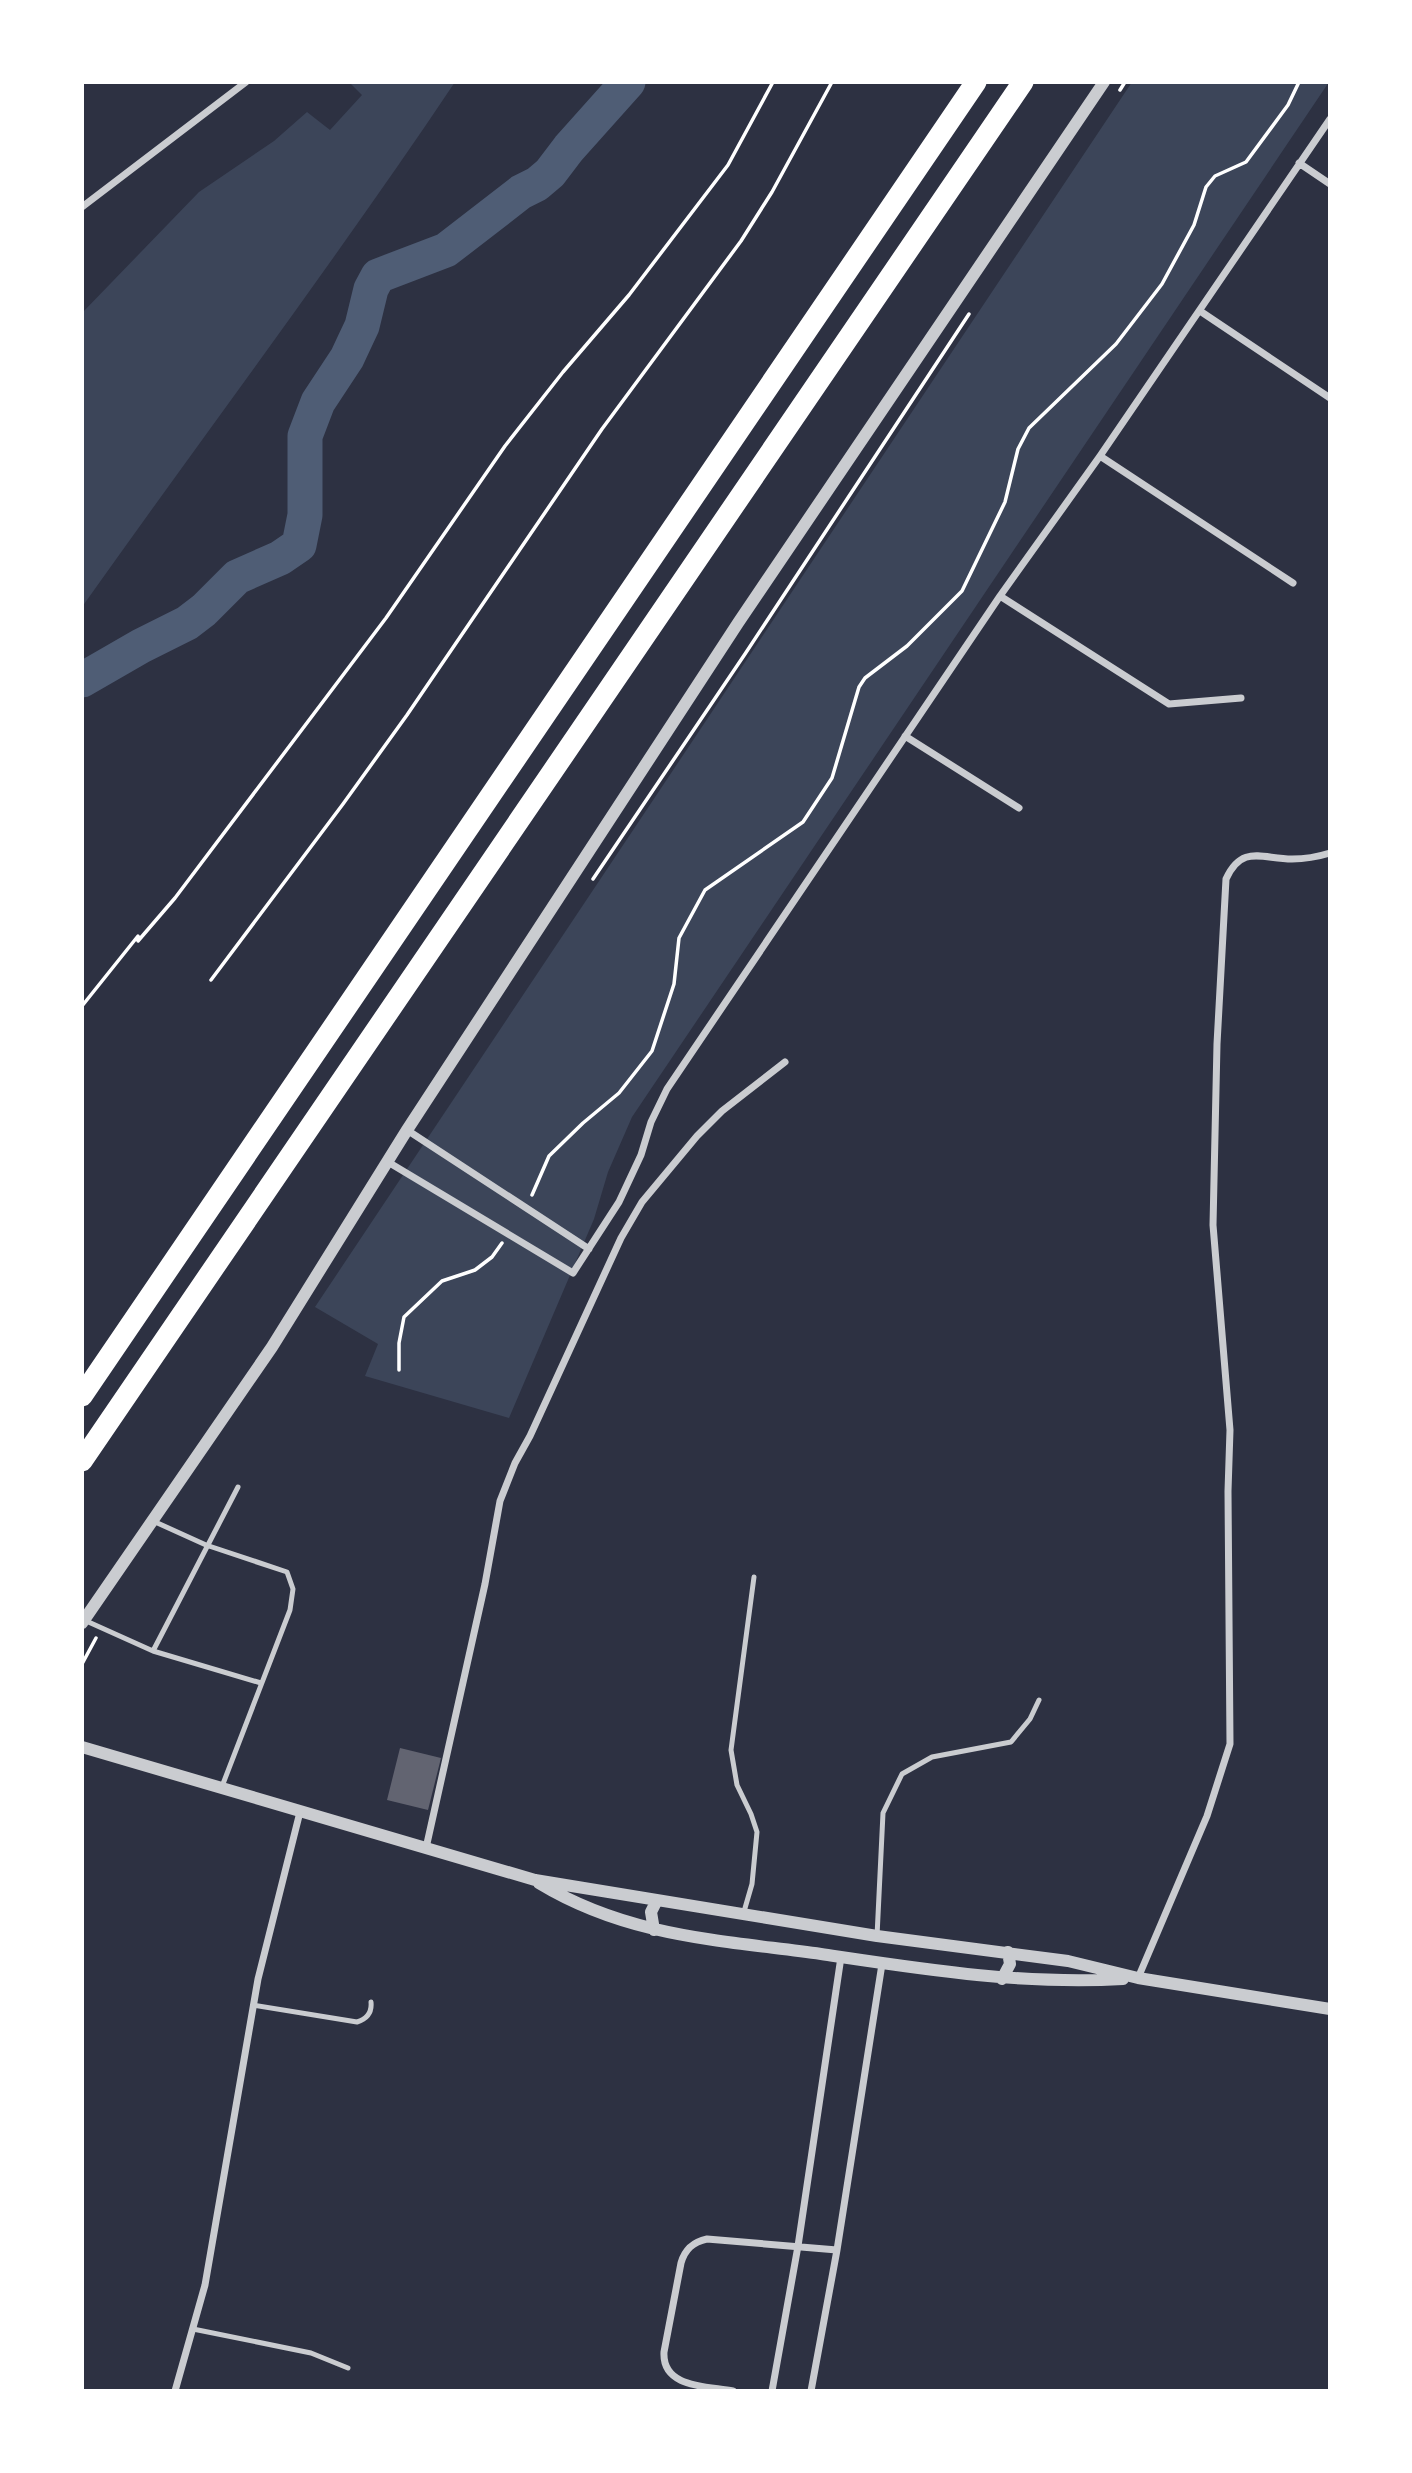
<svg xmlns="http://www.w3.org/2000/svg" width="1412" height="2473" viewBox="0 0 1412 2473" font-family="Quicksand,sans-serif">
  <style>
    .green { fill: #3c4559 }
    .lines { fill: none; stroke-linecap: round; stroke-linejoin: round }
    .river { stroke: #4f5d75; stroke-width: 35 }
    .building { fill: #626471 }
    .path { stroke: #fff; stroke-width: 3.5 }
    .service { stroke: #caccd0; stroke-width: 5 }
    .minor { stroke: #caccd0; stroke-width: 7 }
    .tertiary { stroke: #caccd0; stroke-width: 12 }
    .motorway { stroke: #fff; stroke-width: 21 }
  </style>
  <rect width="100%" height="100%" fill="#2d3142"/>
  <path class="green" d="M349,82H455C335,261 206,432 82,607V313L199,192L274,141L307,112L330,130L362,95Z
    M1132,82H1329L632,1117L608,1172L594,1219L509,1418L365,1376L378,1344L315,1307Z"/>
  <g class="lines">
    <path class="river" d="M82,680L141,646L187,623L204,610L237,577L280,558L299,545L305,515V436L318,402L347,358L354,343L362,326L371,289L378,276L446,250L521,192L537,184L550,173L569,148L628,82"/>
  </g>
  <path class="building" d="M400,1748L441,1758L428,1810L387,1800Z"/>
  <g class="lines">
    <path class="path" d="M1120,90L1125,82
      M593,879L745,654L969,314
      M211,980L343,804L407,715L602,429L741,241L772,192L832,82
      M82,1006L138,936V941L175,898L386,618L505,446L563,372L629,295L728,165L773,82
      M532,1195L549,1156L583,1123L619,1093L652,1051L674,984L679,938L705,890L803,822L832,778L859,687L865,678L907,646L962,591L1005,502L1018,449L1029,428L1116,344L1162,284L1194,225L1206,187L1215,176L1246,162L1288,105L1299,82
      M399,1370V1343L404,1317L442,1281L475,1270L492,1257L502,1243
      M82,1664L96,1638"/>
    <path class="service" d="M153,1521L206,1545L287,1572L293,1589L290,1610L221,1789
      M84,1620L153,1651L261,1683
      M153,1651L238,1487
      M743,1915L752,1884L757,1832L751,1814L737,1785L731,1750L754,1577
      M877,1936L883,1813L902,1774L932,1757L1011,1742L1030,1719L1039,1700
      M253,2005L357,2022C367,2019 372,2012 371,2002
      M193,2329L311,2353L348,2368"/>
    <path class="minor" d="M1299,163L1330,184
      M82,207L246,82
      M1200,311L1330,398
      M1100,456L1293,583
      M1000,596L1169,704L1241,698
      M905,736L1019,808
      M407,1130L589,1249
      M388,1162L573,1273L619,1202L641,1155L651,1122L667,1089L1000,596L1100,456L1330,119
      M426,1848L485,1584L500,1501L515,1463L530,1436L621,1238L642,1202L697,1136L722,1111L785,1062
      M1138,1978L1207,1816L1230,1744L1228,1491L1230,1430L1213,1225L1217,1044L1226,879C1242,844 1262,859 1292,859C1305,859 1317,857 1330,853
      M175,2391L205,2285L258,1979L300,1812
      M733,2391C707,2386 662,2388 664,2352L681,2263C685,2249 693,2242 707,2239L837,2250
      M772,2391L798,2246L841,1957
      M811,2391L837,2250L882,1964"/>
    <path class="tertiary" d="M82,1623L272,1347L407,1130L738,623L1104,82
      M82,1747L535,1880L877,1936L1068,1961L1138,1978L1330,2009
      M539,1883C628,1937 720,1940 821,1954C922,1969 1021,1985 1123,1979
      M654,1930L651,1912L657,1900
      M1002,1979L1010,1964L1008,1952"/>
    <path class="motorway" d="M82,1396L976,82
      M82,1461L1023,82"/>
  </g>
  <rect width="1412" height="2473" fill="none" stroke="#ffffff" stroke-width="168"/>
</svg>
